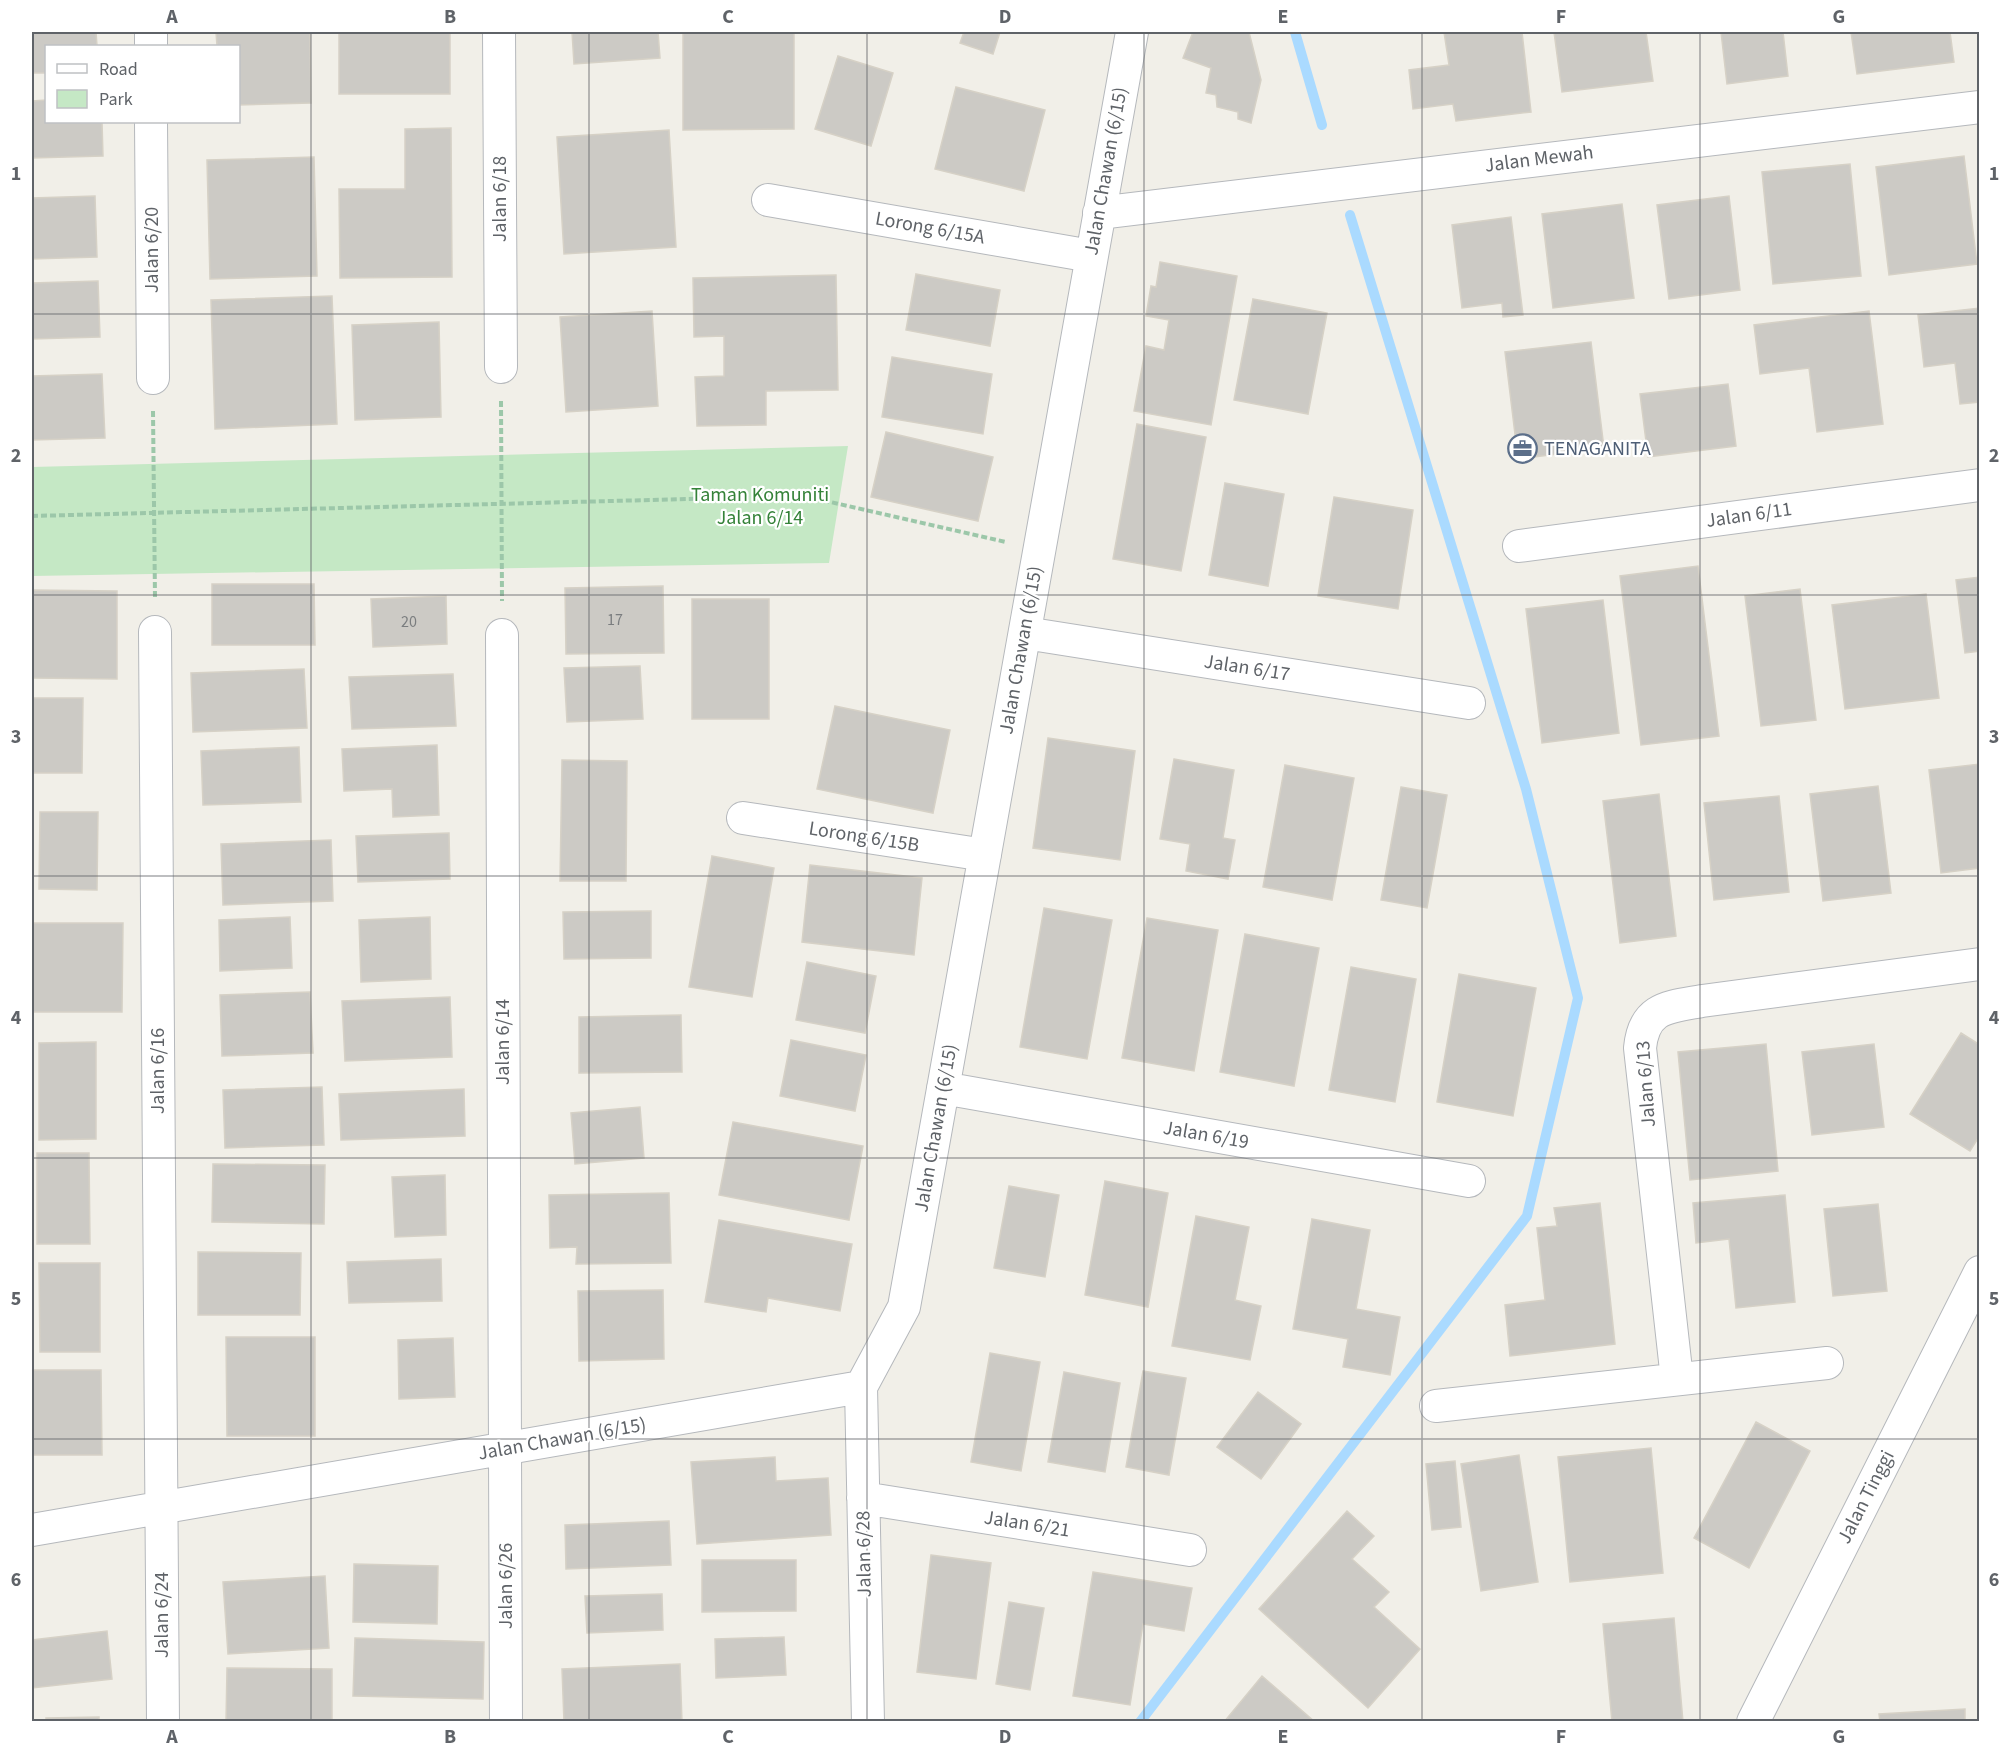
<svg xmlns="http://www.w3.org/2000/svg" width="2011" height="1753" viewBox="0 0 2011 1753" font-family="'Source Sans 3',sans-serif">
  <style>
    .green { fill: #c5e8c5 }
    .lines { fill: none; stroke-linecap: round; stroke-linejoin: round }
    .stream { stroke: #aadaff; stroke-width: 10 }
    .building { fill: #cccac5; stroke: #d6d1c6; stroke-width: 1.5 }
    .street-casing { stroke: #b5b8bc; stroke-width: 34 }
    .path { stroke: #9cc7a9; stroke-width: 4; stroke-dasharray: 6 3; stroke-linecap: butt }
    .street { stroke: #fff; stroke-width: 32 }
    .grid { fill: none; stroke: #5f6368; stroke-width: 1.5; stroke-opacity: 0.55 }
    .labels { text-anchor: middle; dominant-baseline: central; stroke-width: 4.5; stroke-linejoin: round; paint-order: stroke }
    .number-label { font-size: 16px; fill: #7a7d7f }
    .street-label { font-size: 20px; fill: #5f6368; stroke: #fff }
    .service-label { font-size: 20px; fill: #4e5e75; stroke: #fff; text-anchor: start }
    .park-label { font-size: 20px; fill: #348238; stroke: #fff }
    .neatline { fill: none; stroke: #5f6368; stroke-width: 2 }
    .grid-label { font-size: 20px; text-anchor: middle; font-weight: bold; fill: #5f6368 }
  </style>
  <rect width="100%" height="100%" fill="#f1efe8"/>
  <path class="green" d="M848,446L829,563L32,576V467Z"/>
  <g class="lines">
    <path class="stream" d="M1295,32L1322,125
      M1140,1722L1527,1216L1578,998L1526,789L1350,215"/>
  </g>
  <path class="building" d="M32,32H96L97,46H46V73H32Z
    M216,32H310L311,103L238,105V46H217Z
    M339,32H450V94H339Z
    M572,32H658L660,58L574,64Z
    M683,32H794V129L683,130Z
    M964,32H1000L993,54L960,43Z
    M1193,32H1249L1261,80L1251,123L1238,119V112L1217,107L1216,95L1206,93L1211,68L1183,58Z
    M1444,32H1522L1531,112L1456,121L1453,104L1413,109L1409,70L1449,65Z
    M1554,32H1646L1653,81L1562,92Z
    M1721,32H1783L1788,76L1727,84Z
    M1851,32H1950L1954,62L1857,74Z
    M838,56L893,73L871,146L815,129Z
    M956,87L1045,110L1024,191L935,169Z
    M46,100V122H102L103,156L32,158V101Z
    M451,128L452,277L340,278L339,189H405V129Z
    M669,130L676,247L564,254L557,137Z
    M1964,156L1977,264L1889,275L1876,167Z
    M314,157L317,276L210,279L207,160Z
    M1850,164L1861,276L1773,284L1762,172Z
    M95,196L97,257L32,259V198Z
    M1729,196L1740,290L1669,299L1657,205Z
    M1622,204L1634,298L1553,308L1542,214Z
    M1511,217L1523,315L1503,317L1502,303L1462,308L1452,225Z
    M1160,262L1237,276L1211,425L1134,411L1146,346L1164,350L1169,320L1146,316L1151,286L1156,287Z
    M916,274L1000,290L990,346L906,330Z
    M836,275L838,390L766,391V425L697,426L695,377L724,376V336L694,337L693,278Z
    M98,281L100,337L32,339V283Z
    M332,296L337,424L215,429L211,300Z
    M1253,299L1327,313L1308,414L1234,400Z
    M1980,308V402L1960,404L1955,363L1924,367L1918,315Z
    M652,311L658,406L566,412L560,317Z
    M1869,311L1883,424L1817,432L1809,368L1760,374L1754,325Z
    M439,322L441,417L355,420L352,325Z
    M1591,342L1604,448L1518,459L1505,352Z
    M892,357L992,374L983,434L882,417Z
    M102,374L105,438L32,440V376Z
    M1728,384L1736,446L1648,457L1640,394Z
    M1137,424L1206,437L1181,571L1113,559Z
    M886,432L993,457L978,521L871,497Z
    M1225,483L1284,494L1268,586L1209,575Z
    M1334,497L1413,510L1398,609L1318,596Z
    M1698,566L1719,736L1641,745L1620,576Z
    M1980,577V651L1965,653L1956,580Z
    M212,584H314L315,645H212Z
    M663,586L664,653L566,654L565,588Z
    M1800,589L1816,720L1761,726L1745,596Z
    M32,590L117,591V679L32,678Z
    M1926,594L1939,698L1845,709L1832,605Z
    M446,596L447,644L373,647L371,599Z
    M692,599H769V719H692Z
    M1603,600L1619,733L1542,743L1526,609Z
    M640,666L643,719L567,722L564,668Z
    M304,669L307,728L193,732L191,673Z
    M453,674L456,726L352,729L349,677Z
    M32,698H83L82,773H32Z
    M835,706L950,730L933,813L817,789Z
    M1048,738L1135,751L1120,860L1033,848Z
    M437,745L439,815L393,817L392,789L344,791L342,749Z
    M299,747L301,802L203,805L201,751Z
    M1174,759L1234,770L1223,838L1235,840L1228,879L1186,871L1190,844L1160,839Z
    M562,760L627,761L626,881H560Z
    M1980,764V868L1941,873L1929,770Z
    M1285,765L1354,778L1332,900L1263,887Z
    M1878,786L1891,893L1823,901L1810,794Z
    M1401,787L1447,795L1427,908L1381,900Z
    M1659,794L1676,936L1620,943L1603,801Z
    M1779,796L1789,892L1714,900L1704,803Z
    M40,812H98L97,890L39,889Z
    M449,833L450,879L358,882L356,836Z
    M331,840L333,901L223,905L221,844Z
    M712,856L774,868L752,997L689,987Z
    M810,865L922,878L914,955L802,942Z
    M1044,908L1112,920L1087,1059L1020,1047Z
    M651,911V958L564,959L563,912Z
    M290,917L292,968L220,971L219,920Z
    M430,917L431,979L361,982L359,920Z
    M1147,918L1218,930L1194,1071L1122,1058Z
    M32,923H123L122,1012H32Z
    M1245,934L1319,948L1294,1086L1220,1072Z
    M807,962L876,976L865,1033L796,1020Z
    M1351,967L1416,979L1395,1102L1329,1090Z
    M1459,974L1536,988L1513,1116L1437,1102Z
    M310,992L313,1053L222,1056L220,995Z
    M450,997L452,1057L345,1061L342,1001Z
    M681,1015L682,1072L579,1073V1017Z
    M1961,1033L1980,1045V1135L1970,1151L1910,1114Z
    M791,1040L866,1055L855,1111L780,1096Z
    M96,1042V1139L39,1140V1043Z
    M1766,1044L1778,1171L1690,1180L1678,1052Z
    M1874,1044L1884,1127L1812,1135L1802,1052Z
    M322,1087L324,1145L225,1148L223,1090Z
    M464,1089L465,1136L341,1140L339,1094Z
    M640,1107L644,1158L575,1164L571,1113Z
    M733,1122L863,1146L849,1220L719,1195Z
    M37,1153H89L90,1244H37Z
    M213,1164L325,1165L324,1224L212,1222Z
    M445,1175L446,1235L395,1237L392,1177Z
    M1105,1181L1168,1193L1148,1307L1085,1295Z
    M1009,1186L1059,1195L1045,1277L994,1268Z
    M669,1193L671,1263L576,1264L577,1247L550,1248L549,1195Z
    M1785,1195L1795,1302L1736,1308L1729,1239L1696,1243L1693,1203Z
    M1600,1203L1615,1344L1510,1356L1505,1305L1545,1300L1537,1228L1557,1226L1554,1208Z
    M1878,1204L1887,1291L1833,1296L1824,1209Z
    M1196,1216L1249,1227L1235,1300L1261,1306L1250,1360L1172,1346Z
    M1312,1219L1370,1230L1356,1309L1400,1317L1390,1375L1343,1367L1348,1339L1293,1329Z
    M719,1220L852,1244L840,1311L768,1298L766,1312L705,1302Z
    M198,1252L301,1253L300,1315H198Z
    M441,1259L442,1301L349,1303L347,1262Z
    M39,1263H100V1352H40Z
    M663,1290L664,1359L579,1361L578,1291Z
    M226,1337H315V1436H227Z
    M453,1338L455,1397L399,1399L398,1340Z
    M990,1353L1040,1362L1021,1471L971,1462Z
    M32,1370H101L102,1455H32Z
    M1143,1371L1186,1378L1169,1475L1126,1467Z
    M1064,1372L1120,1383L1105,1472L1048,1462Z
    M1258,1392L1301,1424L1261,1479L1217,1447Z
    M1756,1422L1810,1451L1749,1568L1694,1538Z
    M1651,1448L1663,1573L1570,1582L1558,1457Z
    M1519,1455L1538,1582L1481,1591L1461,1464Z
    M775,1457L776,1481L828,1478L831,1535L697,1544L691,1462Z
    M1455,1461L1461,1527L1432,1530L1426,1464Z
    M1347,1511L1374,1536L1352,1559L1389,1592L1374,1607L1420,1649L1368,1708L1259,1609Z
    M669,1521L671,1565L566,1569L565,1525Z
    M931,1555L991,1563L976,1679L917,1672Z
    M702,1560H796V1611L702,1612Z
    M354,1564L438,1566L437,1624L353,1622Z
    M1093,1572L1192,1588L1184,1631L1143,1624L1130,1705L1073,1696Z
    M325,1576L329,1648L228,1654L223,1582Z
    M662,1594L663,1630L587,1633L585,1596Z
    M1009,1602L1044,1608L1030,1690L996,1684Z
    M1674,1618L1683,1722H1612L1603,1624Z
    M107,1631L112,1679L32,1688V1640Z
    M784,1637L786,1675L716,1678L715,1639Z
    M355,1638L484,1642L483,1699L353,1696Z
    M680,1664L682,1722H564L562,1669Z
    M227,1668L332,1669V1722H226Z
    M1262,1676L1315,1722H1224Z
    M1965,1709V1722H1880L1879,1714Z
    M99,1717V1722H46V1718Z"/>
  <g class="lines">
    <defs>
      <path id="street" d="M151,32V46
        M499,32L501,367
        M151,122L153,378
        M768,200L1091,256
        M1099,213L1980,107
        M1519,546L1980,485
        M155,632L163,1722
        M1025,633L1469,703
        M502,635L506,1722
        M743,818L985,855
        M943,1088L1469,1181
        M1677,1379L1640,1048C1644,1007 1668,1007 1702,1001L1980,964
        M861,1387L868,1722
        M1436,1406L1827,1363
        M863,1498L1190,1550
        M32,1530L861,1387L904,1307L1132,32
        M1753,1722L1980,1272"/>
    </defs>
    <use href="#street" class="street-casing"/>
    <path class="path" d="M501,401L502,601
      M153,411L155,598
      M32,516L804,496L1006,542"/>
    <use href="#street" class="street"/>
  </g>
  <path class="grid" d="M311,32V1722M589,32V1722M867,32V1722M1144,32V1722M1422,32V1722M1700,32V1722M32,314H1980M32,595H1980M32,876H1980M32,1158H1980M32,1439H1980"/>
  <defs>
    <symbol id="office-ring" viewBox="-11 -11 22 22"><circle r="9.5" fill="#fff" stroke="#5c6f8a" stroke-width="1.5"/><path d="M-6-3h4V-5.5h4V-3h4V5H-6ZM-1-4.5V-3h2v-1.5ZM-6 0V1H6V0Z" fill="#5c6f8a"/></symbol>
  </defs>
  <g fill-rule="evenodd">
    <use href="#office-ring" x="1506" y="432" width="33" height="33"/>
  </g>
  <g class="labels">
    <g class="number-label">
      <text x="615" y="620">17</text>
      <text x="409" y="622">20</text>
    </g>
    <g class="street-label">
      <text transform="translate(1539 159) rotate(-7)">Jalan Mewah</text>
      <text transform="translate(1106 171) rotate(-80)">Jalan Chawan (6/15)</text>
      <text transform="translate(500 199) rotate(-90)">Jalan 6/18</text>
      <text transform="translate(930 228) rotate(10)">Lorong 6/15A</text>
      <text transform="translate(152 250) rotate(-90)">Jalan 6/20</text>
      <text transform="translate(1749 515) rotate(-8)">Jalan 6/11</text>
      <text transform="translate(1021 650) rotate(-80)">Jalan Chawan (6/15)</text>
      <text transform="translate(1247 668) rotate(9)">Jalan 6/17</text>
      <text transform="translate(864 837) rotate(9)">Lorong 6/15B</text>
      <text transform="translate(503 1042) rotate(-90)">Jalan 6/14</text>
      <text transform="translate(158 1071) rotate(-90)">Jalan 6/16</text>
      <text transform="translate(1646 1084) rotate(-94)">Jalan 6/13</text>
      <text transform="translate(936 1128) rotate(-80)">Jalan Chawan (6/15)</text>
      <text transform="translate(1206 1135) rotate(10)">Jalan 6/19</text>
      <text transform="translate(562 1439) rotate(-10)">Jalan Chawan (6/15)</text>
      <text transform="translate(1866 1497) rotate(-63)">Jalan Tinggi</text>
      <text transform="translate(1027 1524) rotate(9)">Jalan 6/21</text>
      <text transform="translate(864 1554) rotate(-91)">Jalan 6/28</text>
      <text transform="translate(506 1586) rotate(-90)">Jalan 6/26</text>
      <text transform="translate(162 1615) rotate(-90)">Jalan 6/24</text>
    </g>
    <g class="service-label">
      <text x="1544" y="449">TENAGANITA</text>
    </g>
    <g class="park-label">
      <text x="760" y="495">Taman Komuniti<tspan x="760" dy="23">Jalan 6/14</tspan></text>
    </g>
  </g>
  <rect width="2011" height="1753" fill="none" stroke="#ffffff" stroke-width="66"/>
  <rect x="45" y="45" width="195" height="78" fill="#ffffff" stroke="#bfc1c3" stroke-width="1.5"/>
  <rect x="57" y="64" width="30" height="9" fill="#ffffff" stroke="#bfc1c3" stroke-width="1.5"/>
  <text x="99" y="75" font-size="18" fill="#5f6368">Road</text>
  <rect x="57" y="90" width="30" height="18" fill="#c5e8c5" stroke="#bfc1c3" stroke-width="1.5"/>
  <text x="99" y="105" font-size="18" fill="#5f6368">Park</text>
  <rect x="33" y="33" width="1945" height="1687" class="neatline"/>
  <g class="grid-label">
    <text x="172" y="23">A</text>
    <text x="450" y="23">B</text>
    <text x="728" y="23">C</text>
    <text x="1005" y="23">D</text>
    <text x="1283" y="23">E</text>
    <text x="1561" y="23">F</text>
    <text x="1839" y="23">G</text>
    <text x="16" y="180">1</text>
    <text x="1994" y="180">1</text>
    <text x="16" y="462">2</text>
    <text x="1994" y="462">2</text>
    <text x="16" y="743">3</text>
    <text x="1994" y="743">3</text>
    <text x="16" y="1024">4</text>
    <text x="1994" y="1024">4</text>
    <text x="16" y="1305">5</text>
    <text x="1994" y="1305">5</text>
    <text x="16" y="1586">6</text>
    <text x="1994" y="1586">6</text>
    <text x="172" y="1743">A</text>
    <text x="450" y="1743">B</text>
    <text x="728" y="1743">C</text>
    <text x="1005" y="1743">D</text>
    <text x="1283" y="1743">E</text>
    <text x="1561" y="1743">F</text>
    <text x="1839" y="1743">G</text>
  </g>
</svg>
